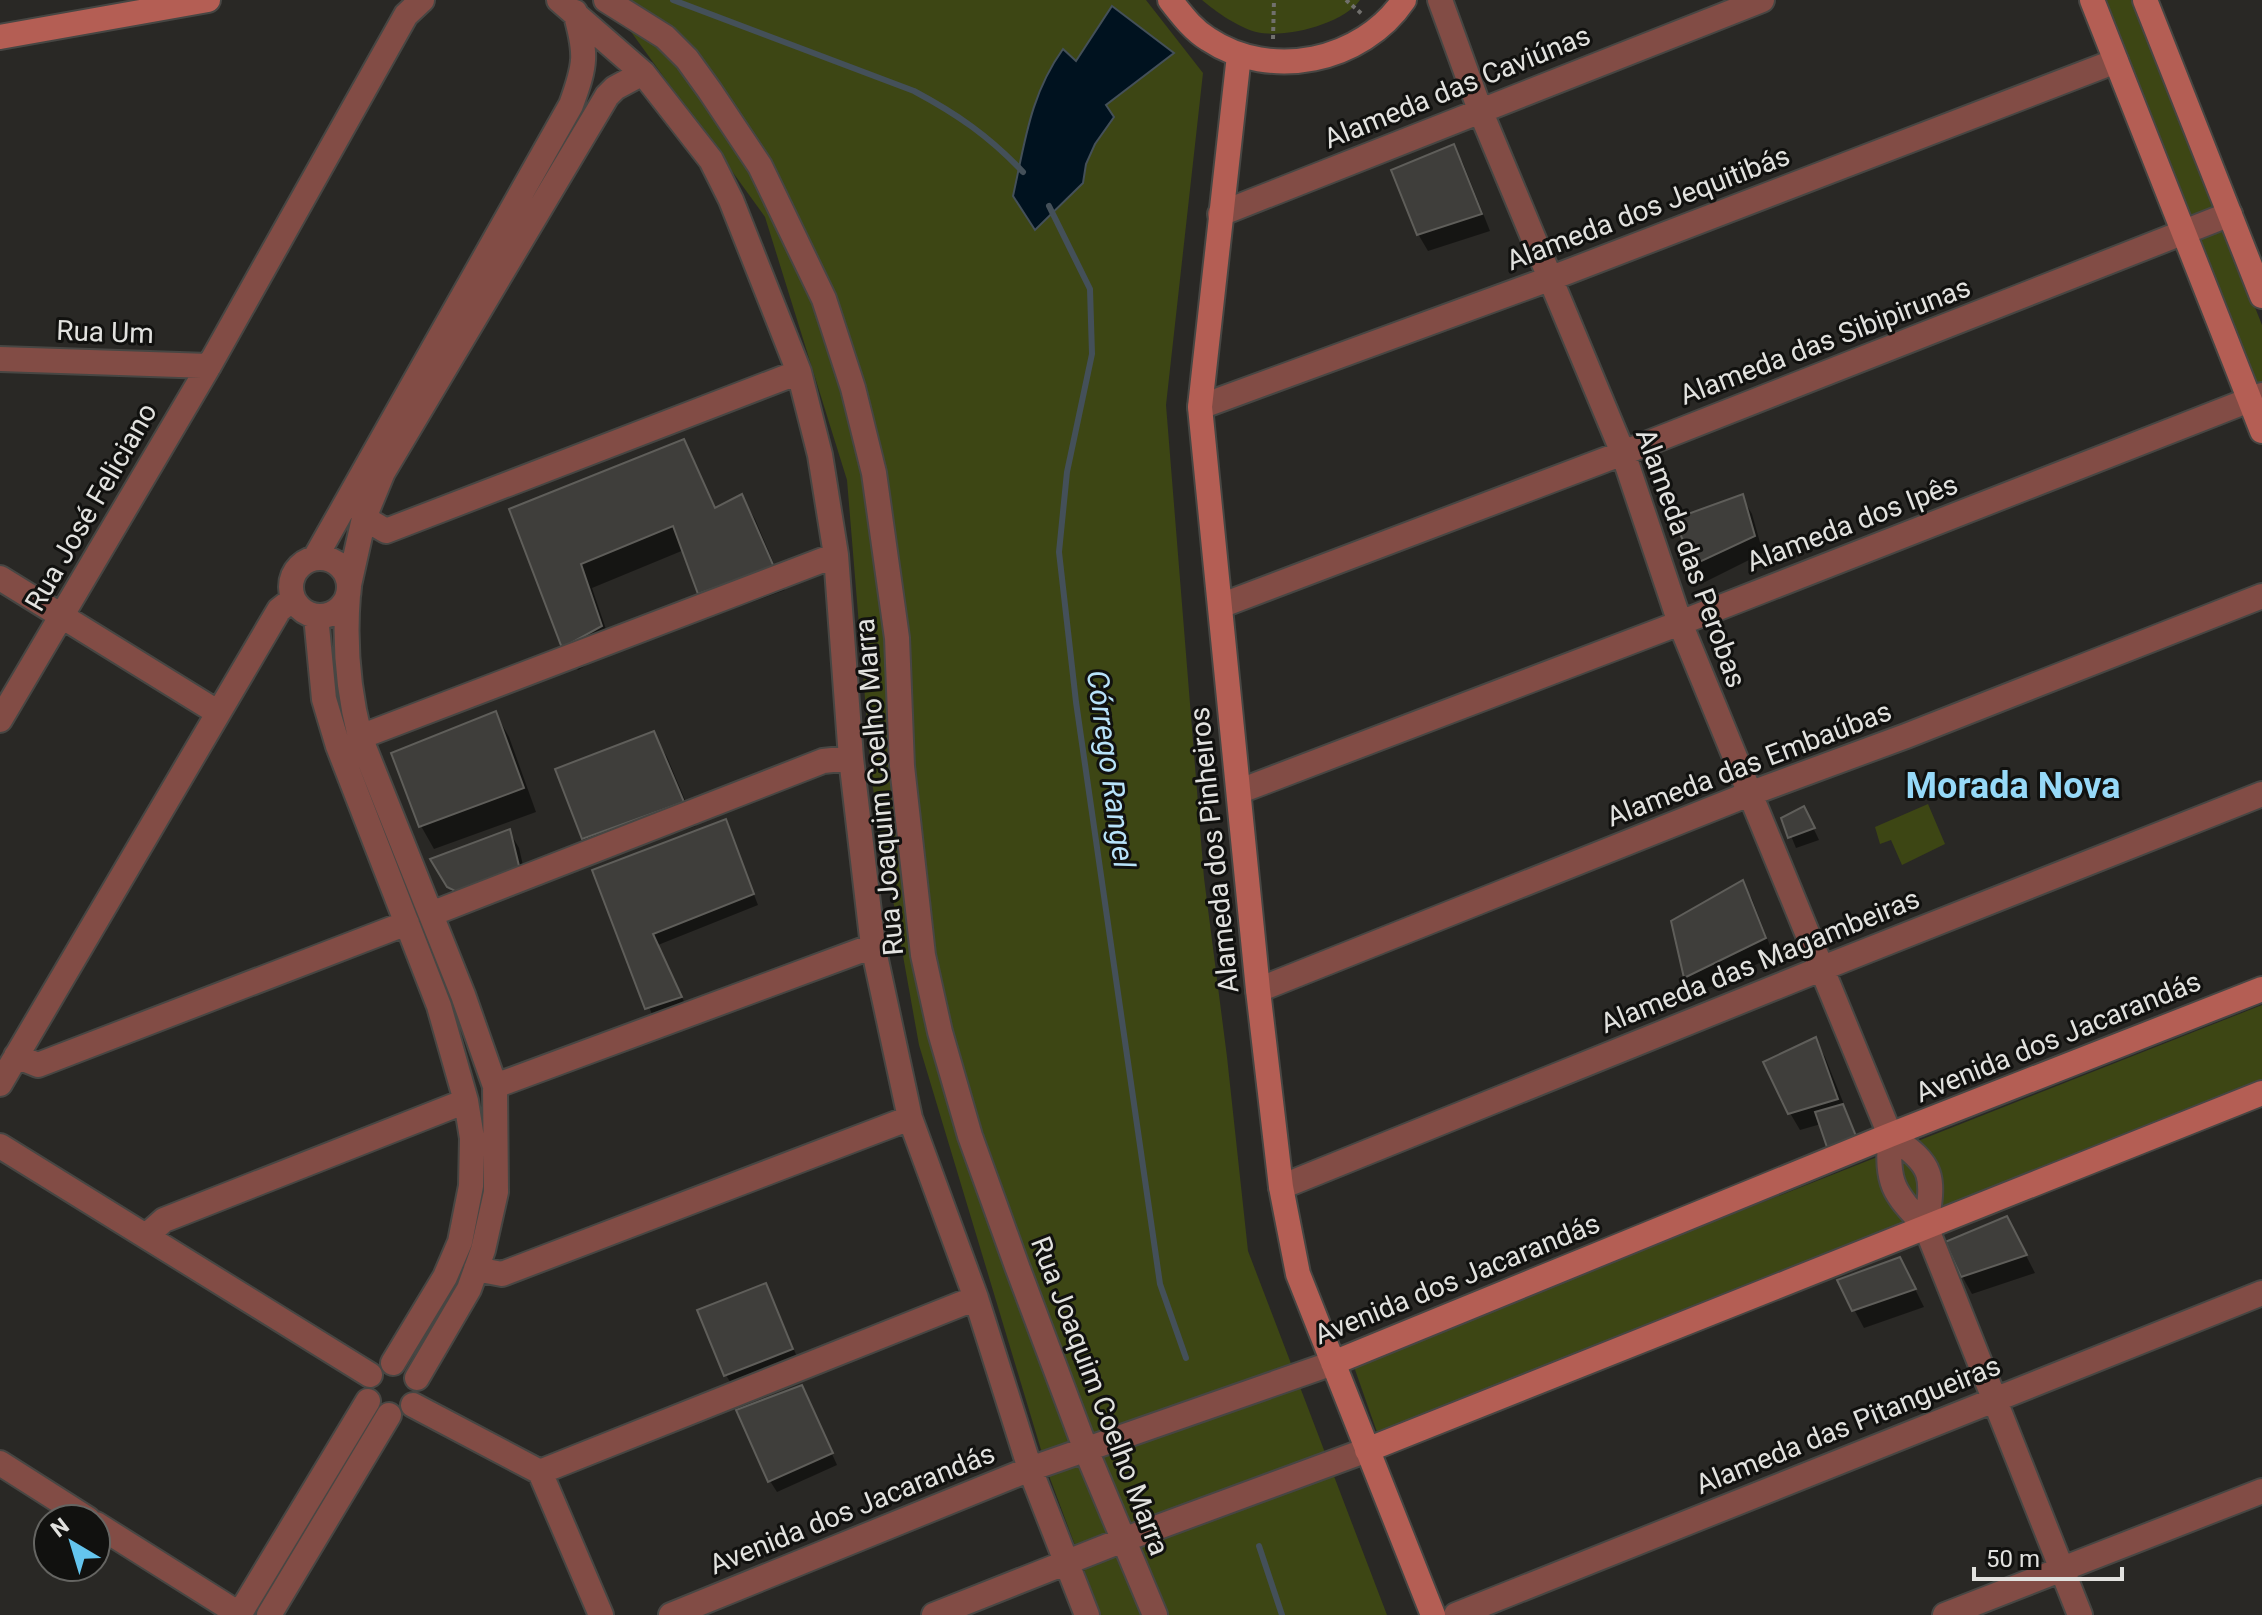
<svg xmlns="http://www.w3.org/2000/svg" width="2262" height="1615" viewBox="0 0 2262 1615" font-family="Roboto,sans-serif">
  <style>
    .green { fill: #3d4614 }
    .water { fill: #00121f; stroke: #445059; stroke-width: 2 }
    .shadow { fill: #0007 }
    .lines { fill: none; stroke-linecap: round; stroke-linejoin: round }
    .stream { stroke: #445059; stroke-width: 6 }
    .building { fill: #3f3e3b; stroke: #5f5e5a; stroke-width: 2 }
    .street-casing { stroke: #474643; stroke-width: 28 }
    .secondary-casing { stroke: #474643; stroke-width: 28 }
    .path { stroke: #71706d; stroke-width: 4; stroke-dasharray: 4 4; stroke-linecap: butt }
    .street { stroke: #824c45; stroke-width: 24 }
    .secondary { stroke: #b45e54; stroke-width: 24 }
    .labels { text-anchor: middle; dominant-baseline: central; stroke-width: 6; stroke-linejoin: round; paint-order: stroke }
    .street-label { font-size: 28px; fill: #e2e2df; stroke: #11110f }
    .water-label { font-size: 30px; font-style: italic; fill: #b8e3fa; stroke: #11110f }
    .district-label { font-size: 36px; font-weight: bold; fill: #96d9f8; stroke: #11110f }
  </style>
  <rect width="100%" height="100%" fill="#292825"/>
  <path class="green" d="M608,0H1146L1203,73L1166,405L1204,878L1227,1057L1248,1251L1387,1615H1101L1048,1473L919,1045L872,783L847,480L765,217Z
    M1202,0H1360C1343,24 1285,39 1256,32C1238,27 1216,12 1202,0Z
    M2100,0H2133L2262,325V409Z
    M1928,804L1945,844L1902,865L1891,840L1880,844L1875,827Z
    M2262,1005V1083L1378,1435L1353,1364Z"/>
  <path class="water" d="M1112,6L1174,53L1106,105L1114,117L1095,144L1086,164L1083,183L1035,230L1013,196C1025,142 1030,95 1063,49L1076,61Z"/>
  <path class="shadow" d="M1453,146L1463,163L1490,231L1428,251L1418,234Z
    M683,441L695,462H692L717,518L741,496L755,519L785,590L714,616L700,593L684,550L592,588L613,650L578,670L564,647L512,510Z
    M1742,497L1752,514L1763,553L1705,582L1677,520Z
    M496,714L509,737L536,812L434,849L421,826Z
    M653,734L667,757L696,826L597,861L583,838Z
    M1784,819H1809L1819,840L1796,848Z
    M725,821L758,905L658,945L687,1008L654,1019L594,872Z
    M509,831L519,848L528,887L459,904L433,860Z
    M1743,883L1752,899L1774,956L1695,994L1686,977L1673,922Z
    M1815,1040L1825,1057L1865,1157L1821,1124L1800,1130L1790,1113Z
    M2016,1236L2035,1273L1972,1294L1962,1276Z
    M1909,1277L1924,1307L1864,1328L1839,1281Z
    M765,1285L775,1303L801,1367L736,1392L726,1375Z
    M807,1398L837,1465L777,1492L770,1481Z"/>
  <g class="lines">
    <path class="stream" d="M673,0L914,91C957,114 989,136 1023,172
      M1049,206L1090,289L1092,354L1067,472L1059,552L1076,702L1160,1284L1186,1358
      M1259,1546L1282,1615"/>
  </g>
  <path class="building" d="M1454,144L1482,214L1417,235L1391,170Z
    M684,439L715,508L742,494L774,567L698,594L673,526L581,564L602,626L562,648L509,509Z
    M1743,494L1755,536L1693,565L1674,519Z
    M496,711L524,788L419,827L391,753Z
    M654,731L684,802L582,839L555,769Z
    M1804,806L1815,828L1788,838L1781,818Z
    M726,819L754,894L653,934L682,997L645,1009L592,870Z
    M510,829L520,870L459,893L447,887L430,859Z
    M1743,880L1766,938L1684,978L1671,921Z
    M1816,1037L1838,1099L1788,1114L1763,1062Z
    M1843,1104L1860,1146L1830,1156L1815,1112Z
    M2007,1216L2027,1255L1961,1277L1945,1242Z
    M1900,1257L1916,1289L1852,1311L1837,1280Z
    M766,1283L793,1349L724,1376L697,1310Z
    M802,1385L833,1453L768,1482L736,1410Z"/>
  <g class="lines">
    <defs>
      <path id="street" d="M559,0L643,73L711,160L731,200L799,372L820,455L836,555L851,758L873,946L910,1118L976,1298L1030,1469L1087,1615
        M606,0L665,37L687,59L710,91L760,166L824,299L853,388L874,473L897,638L902,766L923,955L940,1032L970,1136L1018,1269L1086,1450L1155,1615
        M1440,0L1480,110L1623,453L1680,623L1890,1135C1887,1185 1892,1191 1926,1227L2080,1615
        M1220,214L1762,0
        M0,359L209,366
        M1200,407L1549,279L2116,61
        M364,518L386,531L799,372
        M291 587a29 29 0 1 1 58 0a29 29 0 1 1-58 0Z
        M315,558L571,105C586,64 587,54 575,12
        M0,578L217,712
        M349,585L364,518L383,472L607,96L615,88L643,73
        M348,595C344,644 348,690 360,737L463,995L495,1086L496,1192L483,1250L469,1289L417,1378
        M1220,606L1623,453L2230,214
        M316,616L324,699L338,746L439,1006L466,1101L472,1138L471,1186L460,1242L445,1277L393,1363
        M0,720L209,366L406,15L422,0
        M360,737L836,555
        M1240,791L1680,623L2262,395
        M431,914L823,761L851,758
        M1258,990L1749,794L1906,736L2262,596
        M16,1056L38,1065L407,923
        M0,1084L279,610L293,599
        M495,1086L873,946
        M1890,1135C1935,1167 1934,1174 1926,1227
        M0,1146L370,1375
        M1281,1187L1823,968L2262,794
        M146,1236L164,1220L466,1101
        M476,1269L502,1274L910,1118
        M413,1405L540,1472L601,1615
        M0,1463L88,1519
        M540,1472L976,1298
        M96,1524L239,1614
        M239,1615L368,1401
        M269,1615L389,1415
        M671,1615L1030,1469L1333,1363
        M934,1615L1123,1540L1367,1450
        M1456,1615L2262,1293
        M1945,1615L2262,1491"/>
      <path id="secondary" d="M1170,0C1182,15 1192,29 1208,39C1271,81 1362,62 1404,0
        M2092,0L2262,431
        M2145,0L2262,296
        M0,37L208,0
        M1239,55L1200,407L1258,990L1281,1187L1298,1274L1433,1615
        M1333,1363L1890,1135L2262,989
        M1367,1450L2262,1093"/>
    </defs>
    <use href="#street" class="street-casing"/>
    <use href="#secondary" class="secondary-casing"/>
    <path class="path" d="M1346,0L1362,14
      M1273,39L1274,0"/>
    <use href="#street" class="street"/>
    <use href="#secondary" class="secondary"/>
  </g>
  <g class="labels">
    <g class="street-label">
      <text transform="translate(1457 87) rotate(-22)">Alameda das Caviúnas</text>
      <text transform="translate(1648 208) rotate(-21)">Alameda dos Jequitibás</text>
      <text transform="translate(105 332) rotate(2)">Rua Um</text>
      <text transform="translate(1825 341) rotate(-21)">Alameda das Sibipirunas</text>
      <text transform="translate(91 507) rotate(-60)">Rua José Feliciano</text>
      <text transform="translate(1852 523) rotate(-21)">Alameda dos Ipês</text>
      <text transform="translate(1691 558) rotate(70)">Alameda das Perobas</text>
      <text transform="translate(1749 764) rotate(-21)">Alameda das Embaúbas</text>
      <text transform="translate(879 787) rotate(-95)">Rua Joaquim Coelho Marra</text>
      <text transform="translate(1214 850) rotate(-96)">Alameda dos Pinheiros</text>
      <text transform="translate(1760 961) rotate(-22)">Alameda das Magambeiras</text>
      <text transform="translate(2058 1037) rotate(-22)">Avenida dos Jacarandás</text>
      <text transform="translate(1457 1279) rotate(-22)">Avenida dos Jacarandás</text>
      <text transform="translate(1100 1396) rotate(69)">Rua Joaquim Coelho Marra</text>
      <text transform="translate(1848 1425) rotate(-22)">Alameda das Pitangueiras</text>
      <text transform="translate(852 1509) rotate(-22)">Avenida dos Jacarandás</text>
    </g>
    <g class="water-label">
      <text transform="translate(1111 769) rotate(82)">Córrego Rangel</text>
    </g>
    <g class="district-label">
      <text x="2013" y="786">Morada Nova</text>
    </g>
  </g>
  <g transform="translate(72 1543) rotate(322)"><circle r="38" fill="#11110f" stroke="#656562" stroke-width="2"/>
  <path d="M0-6L14 30L0 20L-14 30Z" fill="#64c5ee"/>
  <text y="-12" font-size="22" font-weight="bold" text-anchor="middle" fill="#e2e2df">N</text>
  </g>
  <path d="M1974 1567v12h148v-12" fill="none" stroke="#e2e2df" stroke-width="4"/>
  <text x="1986" y="1567" font-size="24" fill="#e2e2df" stroke="#11110f" stroke-width="6" paint-order="stroke">50 m</text>
</svg>
